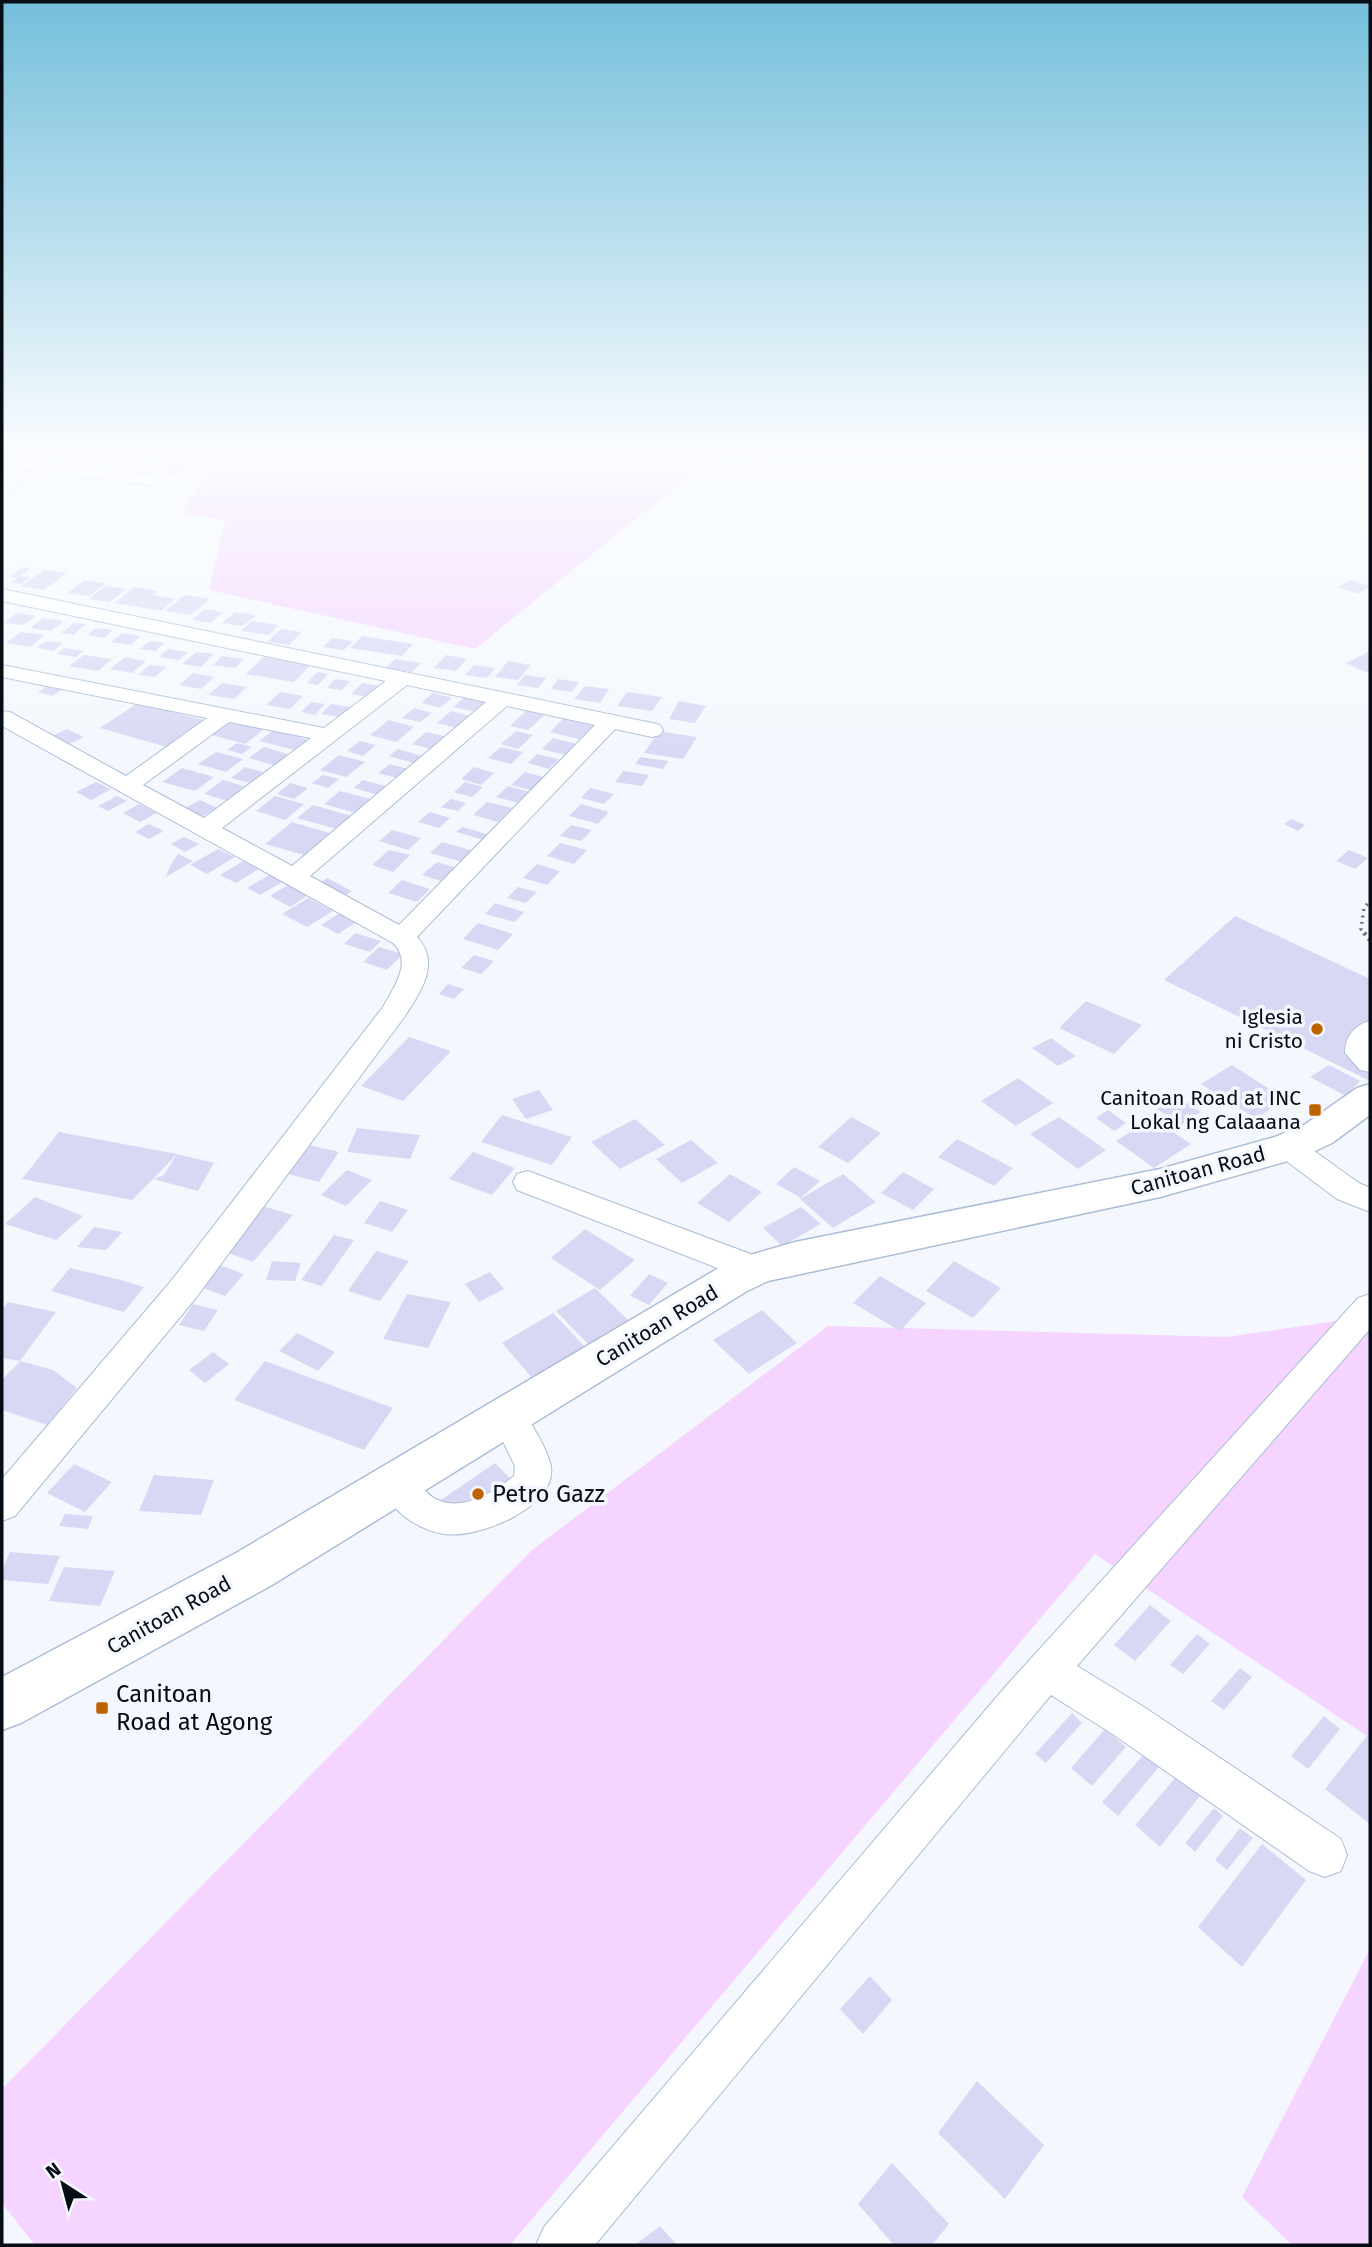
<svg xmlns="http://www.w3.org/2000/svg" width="1372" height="2247" viewBox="0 0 1372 2247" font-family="'Fira Sans',sans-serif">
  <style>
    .green { fill: #f5d4ff }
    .building { fill: #d8d8f5 }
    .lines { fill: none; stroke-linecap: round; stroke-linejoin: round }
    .minor-casing { stroke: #aabed6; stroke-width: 2 }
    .major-casing { stroke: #aabed6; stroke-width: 3 }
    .path-far1 { stroke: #72777e; stroke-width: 3.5; stroke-dasharray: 2 4.5; stroke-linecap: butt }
    .path { stroke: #72777e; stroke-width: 4.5; stroke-dasharray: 2 5; stroke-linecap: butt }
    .minor { fill: #fff; fill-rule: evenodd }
    .major { fill: #fff; fill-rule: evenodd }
    .poi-dot { fill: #bd6302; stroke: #f4f8fe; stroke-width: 2.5 }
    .labels { text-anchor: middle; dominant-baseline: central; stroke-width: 7; stroke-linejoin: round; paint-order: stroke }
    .poi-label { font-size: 21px; fill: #060d15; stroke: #f4f8fe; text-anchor: end }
    .street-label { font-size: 21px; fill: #060d15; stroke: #f4f8fe }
    .near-poi-label { font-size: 24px; fill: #060d15; stroke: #f4f8fe; text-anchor: start }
  </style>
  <rect width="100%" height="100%" fill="#f4f8fe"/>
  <path class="green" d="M222,447H697L717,453L475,649L209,590L225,520L182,514Z
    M1370,1316V1738L1095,1554L510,2245H35L2,2203V2089L532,1550L828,1326L1227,1337Z
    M1370,1949V2245H1292L1242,2197Z"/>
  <path class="building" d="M86,447H120L150,450L129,467L67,462Z
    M177,458L197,460L175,475L155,473Z
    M23,567L31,568L20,576L31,577L21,584L11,583L17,578L9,577Z
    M44,570L67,573L44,590L21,586Z
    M85,580L106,583L89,596L67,593Z
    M1350,580L1370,586L1358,594L1338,587Z
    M106,586L127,589L109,602L88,599Z
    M134,587L158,591L152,595L175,599L161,611L115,603Z
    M185,595L210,599L191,615L165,611Z
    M205,609L223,612L211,623L192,620Z
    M235,612L256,615L243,626L222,623Z
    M17,613L36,616L23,625L4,623Z
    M43,618L64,621L51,631L30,628Z
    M252,621L279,625L269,635L241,631Z
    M74,623L86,624L73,635L61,633Z
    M96,628L113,630L104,638L87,635Z
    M281,629L302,632L289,645L267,642Z
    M21,632L45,635L30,647L6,643Z
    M122,633L141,636L131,645L111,642Z
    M362,636L413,644L402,656L350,648Z
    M332,638L353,641L344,650L323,647Z
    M47,641L63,643L53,651L37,648Z
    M150,641L165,643L155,651L140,649Z
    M64,648L83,651L76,657L57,654Z
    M168,649L188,652L179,660L159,657Z
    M1370,651V674L1346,663Z
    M196,652L214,654L201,667L182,664Z
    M84,655L112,659L98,671L69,666Z
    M446,655L467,659L456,671L434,668Z
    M222,656L244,659L235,668L213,665Z
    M265,656L313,663L294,682L246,674Z
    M125,657L146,661L132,673L110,669Z
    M395,659L421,663L412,672L386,668Z
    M508,661L531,665L518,680L495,677Z
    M150,665L166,667L155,677L138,675Z
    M474,665L495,668L487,678L465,675Z
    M317,672L328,674L318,685L307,683Z
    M193,673L214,677L201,689L179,685Z
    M525,675L546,678L538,688L517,685Z
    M335,679L350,681L342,690L327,688Z
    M558,679L579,682L572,692L551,689Z
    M222,683L247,687L234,699L208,695Z
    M362,683L385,687L374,698L351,694Z
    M51,684L64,688L52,696L38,692Z
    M585,686L609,689L600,703L574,699Z
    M280,692L303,696L290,709L266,705Z
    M627,692L662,697L652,711L617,706Z
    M433,693L452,698L440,708L421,703Z
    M466,696L492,703L480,713L453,707Z
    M679,701L706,706L695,723L669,719Z
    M311,702L325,704L315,715L301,712Z
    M138,703L211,722L174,749L100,728Z
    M331,704L355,708L346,718L321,714Z
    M414,708L432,713L420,722L402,718Z
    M529,708L547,713L528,730L510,726Z
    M451,711L470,716L456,728L437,723Z
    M566,716L602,724L586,741L550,732Z
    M235,718L267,727L245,744L212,735Z
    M389,720L414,727L396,742L370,735Z
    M276,728L302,734L299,737L317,742L303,752L259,741Z
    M67,729L84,737L61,748L44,740Z
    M516,731L533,735L518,749L501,744Z
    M659,731L697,737L683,759L644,753Z
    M426,732L453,738L438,751L412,744Z
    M553,738L581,745L569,756L542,749Z
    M360,741L376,745L363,756L347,751Z
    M237,743L252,747L242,754L227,750Z
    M264,747L294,756L280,767L249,758Z
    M501,747L523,752L511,764L488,758Z
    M398,749L425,757L417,764L389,756Z
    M216,752L243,759L226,772L198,764Z
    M537,754L559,759L549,769L528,763Z
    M339,755L365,762L346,777L320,770Z
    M640,757L668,761L663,769L635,764Z
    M390,764L412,770L401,779L378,773Z
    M245,767L270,774L257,785L231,778Z
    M474,767L494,773L481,785L461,779Z
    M182,768L214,777L195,791L162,782Z
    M623,771L649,775L642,786L615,782Z
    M525,772L547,778L534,791L511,785Z
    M323,775L339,779L328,788L312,783Z
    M223,780L250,788L231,802L204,794Z
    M363,780L389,787L379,795L354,788Z
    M96,782L111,789L91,800L76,792Z
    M465,782L483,787L472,797L454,792Z
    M290,783L308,788L294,799L277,794Z
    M508,786L537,794L526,805L496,797Z
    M590,788L614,794L604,804L581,798Z
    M340,791L378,801L362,815L324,804Z
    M117,796L127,801L108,811L98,806Z
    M275,796L304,804L285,820L256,811Z
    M451,799L466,803L458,811L441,807Z
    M200,800L217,808L193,821L176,813Z
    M487,802L512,808L498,822L473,815Z
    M139,804L157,813L140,822L123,813Z
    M581,804L609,812L598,824L569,816Z
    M313,805L355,817L340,830L297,818Z
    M430,812L450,818L439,828L418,822Z
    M1291,819L1305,825L1298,831L1284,824Z
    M292,822L336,835L311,857L265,844Z
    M149,824L164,831L149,839L135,832Z
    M571,825L592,830L581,841L560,836Z
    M462,827L490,835L484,840L456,832Z
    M392,830L421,838L408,850L379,841Z
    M184,837L199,844L185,852L171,844Z
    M442,842L474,851L462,862L430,853Z
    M560,843L587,850L574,864L547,856Z
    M218,849L235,857L207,874L190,865Z
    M389,850L410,855L393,872L372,865Z
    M1349,850L1368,858L1355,869L1336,861Z
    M178,854L193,861L166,877L171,864Z
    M248,858L264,866L236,883L220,875Z
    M437,862L457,868L443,882L422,875Z
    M537,864L560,871L547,885L523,878Z
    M271,874L284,881L260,895L247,888Z
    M327,878L352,891L341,898L316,886Z
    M402,880L430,889L417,902L388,893Z
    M294,881L315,891L290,907L270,896Z
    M518,887L537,892L526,903L507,898Z
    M308,898L333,911L307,927L282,914Z
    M495,903L524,912L515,922L485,914Z
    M341,912L358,921L338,934L321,925Z
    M1235,916L1370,979V1078L1368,1080L1164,980Z
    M478,923L513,934L498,950L463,939Z
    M355,933L381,941L370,952L344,944Z
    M379,947L403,954L387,970L363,962Z
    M474,955L494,961L481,974L461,968Z
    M448,984L464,989L454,999L439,994Z
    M1086,1001L1142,1025L1114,1054L1059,1028Z
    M409,1037L451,1051L403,1101L361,1086Z
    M1051,1038L1076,1056L1058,1066L1032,1048Z
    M1232,1065L1285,1099L1256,1119L1201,1084Z
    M1329,1065L1360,1081L1346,1096L1310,1077Z
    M1018,1078L1053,1103L1016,1126L981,1101Z
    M539,1090L553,1110L526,1119L512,1099Z
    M1178,1097L1201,1112L1181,1125L1157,1109Z
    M1108,1110L1126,1123L1114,1131L1096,1118Z
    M502,1115L572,1137L552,1165L481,1142Z
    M851,1117L881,1133L848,1163L818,1147Z
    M1059,1117L1106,1150L1078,1169L1030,1134Z
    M1152,1118L1191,1144L1154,1168L1116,1141Z
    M635,1119L665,1145L620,1169L591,1142Z
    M357,1128L420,1135L410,1159L347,1152Z
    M59,1132L177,1154L153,1179L164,1175L177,1154L214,1163L198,1191L153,1179L132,1200L22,1179Z
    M957,1139L1013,1168L994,1186L938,1157Z
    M691,1140L718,1163L682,1183L656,1159Z
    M305,1144L339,1152L319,1182L284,1173Z
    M473,1152L515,1168L492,1195L449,1179Z
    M794,1167L820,1181L801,1198L776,1184Z
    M347,1170L372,1180L346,1206L321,1195Z
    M903,1172L934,1189L913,1210L881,1193Z
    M730,1174L762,1192L729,1222L697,1203Z
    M843,1174L876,1202L833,1228L800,1199Z
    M35,1197L83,1216L56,1240L5,1224Z
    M380,1201L408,1210L392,1232L364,1223Z
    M263,1206L293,1215L253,1262L223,1251Z
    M801,1207L821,1224L782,1246L763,1228Z
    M94,1227L122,1232L106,1250L77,1247Z
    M585,1229L635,1260L600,1290L551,1258Z
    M334,1235L354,1240L322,1286L301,1280Z
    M376,1251L409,1261L380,1301L348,1291Z
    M272,1261L301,1263L295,1281L266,1280Z
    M954,1261L1001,1288L973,1318L926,1291Z
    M219,1265L244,1274L225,1296L200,1287Z
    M70,1268L121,1280L144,1287L124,1312L51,1291Z
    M490,1272L504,1289L479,1302L465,1284Z
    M649,1274L668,1283L649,1305L630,1296Z
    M880,1276L926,1303L900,1331L853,1303Z
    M595,1288L628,1320L588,1344L556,1311Z
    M407,1294L451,1302L428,1348L383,1339Z
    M8,1302L56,1312L20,1361L2,1358V1310Z
    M193,1304L218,1310L204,1331L179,1325Z
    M762,1310L797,1343L749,1374L713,1340Z
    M553,1313L585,1347L532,1378L502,1343Z
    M297,1333L335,1352L318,1371L279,1351Z
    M213,1352L229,1364L205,1383L189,1370Z
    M20,1361L53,1370L77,1388L47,1425L2,1410V1380Z
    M265,1361L393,1408L364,1450L234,1400Z
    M495,1463L518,1486L461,1526L438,1502Z
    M74,1464L112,1482L85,1512L47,1493Z
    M154,1475L214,1480L201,1515L139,1511Z
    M65,1514L93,1516L88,1529L59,1526Z
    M10,1552L60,1556L48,1584L2,1580V1570Z
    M64,1567L115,1571L100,1606L49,1601Z
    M1150,1605L1171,1621L1135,1661L1114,1645Z
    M1197,1634L1210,1644L1183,1674L1170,1665Z
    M1240,1668L1252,1677L1224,1710L1211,1701Z
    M1072,1713L1082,1723L1046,1763L1035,1754Z
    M1324,1716L1340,1729L1308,1769L1291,1756Z
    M1105,1729L1126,1747L1092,1786L1071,1768Z
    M1370,1732V1824L1325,1789Z
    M1144,1754L1159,1767L1118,1816L1102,1802Z
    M1176,1777L1200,1796L1160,1847L1135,1825Z
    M1214,1808L1223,1816L1195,1852L1185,1843Z
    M1240,1828L1253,1838L1227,1870L1215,1860Z
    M1262,1844L1306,1880L1242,1967L1198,1927Z
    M870,1976L892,2000L863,2034L840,2009Z
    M977,2081L1044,2145L1005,2199L938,2133Z
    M892,2163L949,2224L932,2245H894L858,2204Z
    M660,2226L677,2245H635Z"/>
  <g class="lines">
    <defs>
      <path id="minor" d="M2,457L152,475L161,480L152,485L2,467Z
        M2,479L17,481L20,485L11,490L2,489Z
        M2,589L652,723L660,725L663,730L660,735L652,737L615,729L417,937C441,962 421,992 405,1016L195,1299L15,1516L2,1521V1479L171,1281L383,1007C394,987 413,962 393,943L2,726V711L10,712L126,776L207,718L2,677V665L324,728L386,681L2,601ZM407,685L486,702L292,866L222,828ZM507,706L595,725L399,925L310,876ZM229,722L311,738L204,818L143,785Z
        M1370,1021V1072L1360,1070L1345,1053C1345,1037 1354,1025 1370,1021Z
        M1288,1137L1299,1140L1359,1183L1370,1188V1212L1337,1199L1277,1154L1273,1147L1277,1140Z
        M528,1171L767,1260L771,1269L767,1278L755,1281L743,1278L517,1190L513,1182L517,1174Z
        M1370,1294V1329L1077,1666L1144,1707L1341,1839L1347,1855L1341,1871L1325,1877L1309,1871L1114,1735L1051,1695L595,2245H536L544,2227L1006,1686L1358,1298Z
        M508,1401L521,1405C529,1421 549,1451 551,1467C557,1508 477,1539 444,1534C415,1529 391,1510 379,1484L384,1473C417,1462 414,1489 438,1500C463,1512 495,1491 514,1476L515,1466L490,1415L495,1405Z"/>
      <path id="major" d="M1370,1084V1115L1332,1143L1302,1157L1160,1197L768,1281L747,1291L272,1585L21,1723L2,1730V1677L236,1553L717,1269L740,1258L795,1242L1160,1169L1275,1137L1304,1125L1357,1088Z"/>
    </defs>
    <use href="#minor" class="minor-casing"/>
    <use href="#major" class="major-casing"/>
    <path class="path-far1" d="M1366,935L1361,929L1364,908L1370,901"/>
    <path class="path" d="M1364,933L1370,940"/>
    <use href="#minor" class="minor"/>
    <use href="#major" class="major"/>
  </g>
  <linearGradient id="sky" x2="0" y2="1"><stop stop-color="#74bfdb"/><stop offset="0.59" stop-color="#fafcff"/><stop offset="1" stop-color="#fafcff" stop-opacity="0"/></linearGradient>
  <rect width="1372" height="762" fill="url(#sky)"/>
  <g class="poi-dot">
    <circle cx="1317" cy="1029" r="7"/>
    <rect x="1308" y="1103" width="14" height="14" rx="3.5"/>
    <circle cx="478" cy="1494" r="7"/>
    <rect x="95" y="1701" width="14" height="14" rx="3.5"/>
  </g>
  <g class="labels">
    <g class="poi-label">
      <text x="1303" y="1017">Iglesia<tspan x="1303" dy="24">ni Cristo</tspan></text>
      <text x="1301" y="1098">Canitoan Road at INC<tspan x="1301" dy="24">Lokal ng Calaaana</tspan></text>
    </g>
    <g class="street-label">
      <text transform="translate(1198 1171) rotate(-15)">Canitoan Road</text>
      <text transform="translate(657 1326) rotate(-31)">Canitoan Road</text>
      <text transform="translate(169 1615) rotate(-29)">Canitoan Road</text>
    </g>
    <g class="near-poi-label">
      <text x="492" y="1494">Petro Gazz</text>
      <text x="116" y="1694">Canitoan<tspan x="116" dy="28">Road at Agong</tspan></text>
    </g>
  </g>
  <rect width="1372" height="2247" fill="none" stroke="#060d15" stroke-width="7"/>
  <g transform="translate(63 2184) rotate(324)" stroke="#f4f8fe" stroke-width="5" paint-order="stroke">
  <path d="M0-5L12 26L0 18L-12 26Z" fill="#060d15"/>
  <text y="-10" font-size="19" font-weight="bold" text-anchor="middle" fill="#060d15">N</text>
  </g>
</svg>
